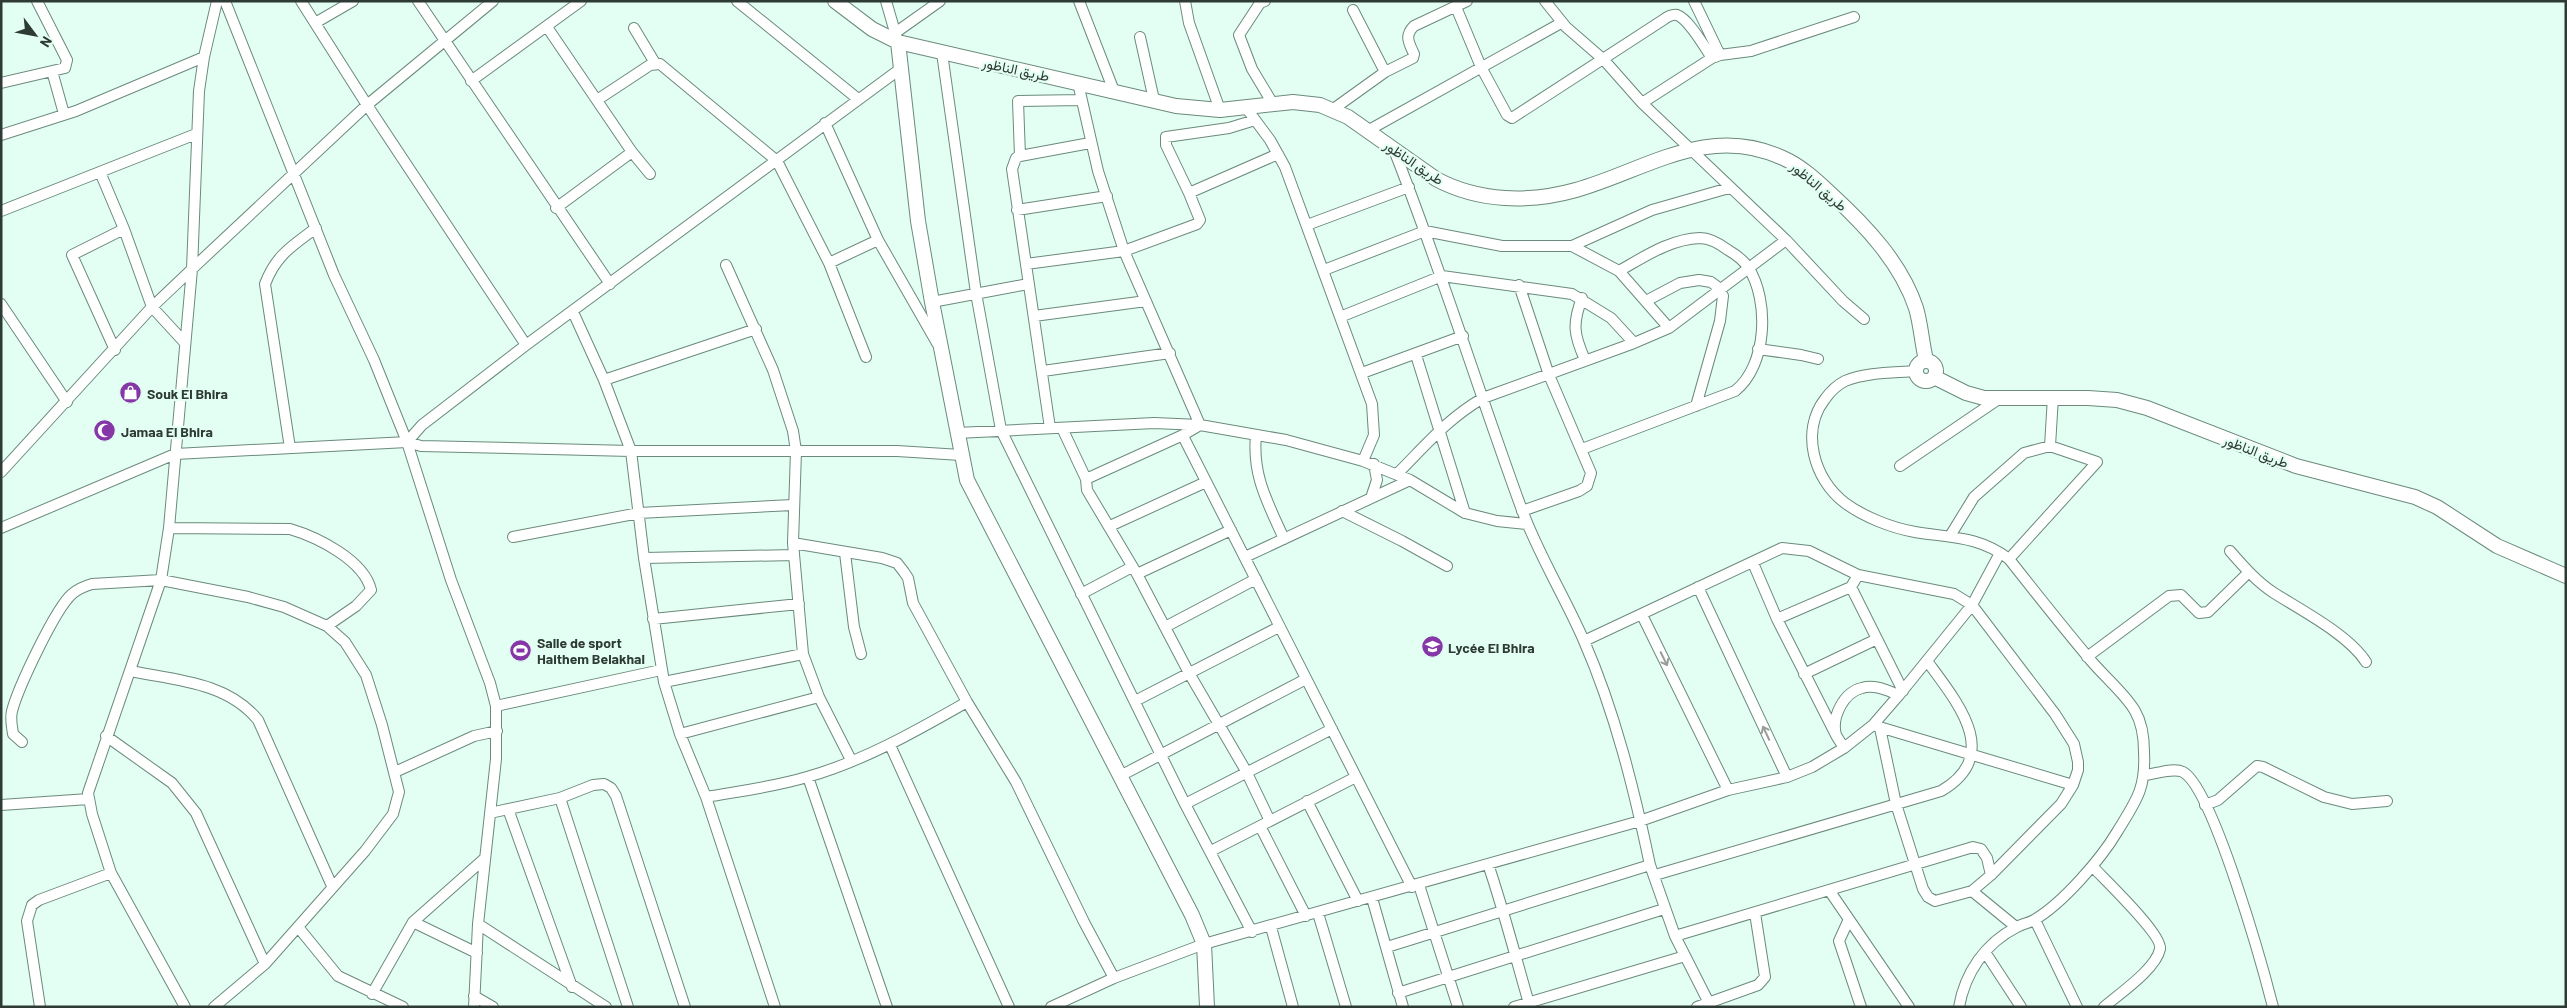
<svg xmlns="http://www.w3.org/2000/svg" width="2567" height="1008" viewBox="0 0 2567 1008" font-family="Barlow,Vazirmatn,sans-serif">
  <style>
    .lines { fill: none; stroke-linecap: round; stroke-linejoin: round }
    .street-casing { stroke: #6b8a7c; stroke-width: 12 }
    .secondary-casing { stroke: #6b8a7c; stroke-width: 16 }
    .street { stroke: #fff; stroke-width: 10 }
    .secondary { stroke: #fff; stroke-width: 14 }
    .oneway { stroke: #969d9a }
    .labels { text-anchor: middle; dominant-baseline: central; stroke-width: 4.5; stroke-linejoin: round; paint-order: stroke }
    .street-label { font-size: 14px; fill: #2e3b35; stroke: #e3fef2 }
    .poi-label { font-size: 14px; font-weight: bold; fill: #2e3b35; stroke: #e3fef2; text-anchor: start }
  </style>
  <rect width="100%" height="100%" fill="#e3fef2"/>
  <g class="lines">
    <defs>
      <path id="street" d="M225,1L334,275L374,360L407,442L451,580L490,683L496,706V759L478,924L474,1007
        M301,1L367,105L526,345
        M418,1L610,284
        M737,1L858,99
        M886,1L897,39
        M1079,1L1114,91
        M1185,1L1189,23L1220,110
        M1265,1L1260,3L1239,35L1252,69L1273,104
        M1545,1L1566,27L1604,60L1642,103L1786,240L1843,301L1864,319
        M1694,1L1720,55L1715,57
        M1456,7L1481,67L1507,115L1512,118L1663,20C1667,17 1672,14 1677,15C1689,19 1705,48 1712,58L1642,103
        M1353,10L1385,72
        M315,23L353,1
        M547,27L632,152L556,208
        M634,28L655,63
        M895,33L940,1
        M1140,37L1154,100
        M942,53L976,293L1001,430L1185,804L1252,932
        M1720,55L1751,51L1854,17
        M52,71L64,114
        M471,81L581,1
        M1,83L65,68L67,60L37,1
        M1078,83L1098,171L1124,251L1200,425L1183,435L1185,440L1412,887
        M597,100L650,65L660,64L777,161L829,263L866,357
        M1247,109L1270,140L1285,167L1372,404L1374,435L1363,461
        M1332,110L1385,72L1413,58L1414,54C1409,43 1404,36 1414,26L1467,1
        M825,123L878,240L937,343
        M1369,130L1561,23
        M1,135L76,111L204,57
        M1394,150C1441,269 1478,390 1522,510C1539,556 1565,597 1584,641C1615,712 1634,789 1650,865L1675,936L1711,1007
        M632,152L650,174
        M1020,156L1018,101L1081,100
        M100,172L124,229L152,307L185,343
        M1189,193L1166,145V137L1229,128L1255,120
        M1017,210L1107,196
        M1,211L196,134
        M1307,225L1409,187
        M1572,246L1652,210L1729,188
        M829,263L878,240
        M1026,264L1124,251L1197,224L1200,220L1189,193L1278,154
        M726,265L773,370L793,431L796,451L793,543L803,654L819,697L851,760
        M1324,270L1425,231L1502,246H1572L1619,271L1669,328
        M1519,285L1549,375L1591,473L1587,486L1579,491L1522,511
        M1582,298C1572,324 1574,335 1585,360
        M1646,301L1680,283L1699,280L1711,282L1719,288L1723,296L1720,321L1696,406
        M932,302L1028,284
        M1,304L67,402
        M573,312L604,380L631,451L644,558L664,682L680,734L706,797L775,1007
        M1034,316L1146,301
        M1340,317L1442,276L1572,294L1611,318L1634,343
        M1758,349L1801,355L1818,359
        M115,350L72,255L124,229
        M1416,355L1465,513
        M1043,371L1170,353
        M1916,371C1892,373 1868,372 1845,381C1837,385 1830,392 1825,399C1800,431 1814,480 1845,503C1864,517 1892,528 1915,532C1951,538 1979,536 2009,559C2035,592 2061,625 2088,657C2101,674 2125,693 2135,711C2142,723 2144,738 2144,752C2146,789 2136,801 2117,832C2101,859 2062,904 2034,920C2029,923 2022,924 2017,927C1985,943 1965,973 1959,1007
        M1362,373L1463,336
        M604,380L756,329
        M1050,428L1012,169L1016,158L1020,156L1090,143
        M1062,428L1086,479L1087,490L1137,574L1189,673L1246,771L1270,821
        M957,433L1154,423L1200,425L1286,440L1363,461L1410,480L1465,513L1497,521L1527,524
        M1256,435C1252,476 1268,503 1284,539
        M407,442L422,425L526,345L900,69
        M2050,446L2053,397
        M290,448L265,284C276,255 292,246 316,228
        M1582,449L1735,391C1767,366 1770,301 1748,267C1743,260 1735,254 1728,250C1720,244 1710,238 1700,238C1670,239 1644,257 1619,271
        M1900,466L2000,398
        M1,472L152,307L192,269L367,105L493,1
        M1397,474C1426,445 1447,419 1483,398L1634,343L1669,328L1786,240
        M1086,479L1183,435
        M1371,498L1377,480L1374,464
        M1342,511L1402,541L1447,566
        M1110,526L1206,482
        M1,528L175,454L407,442L421,446L631,451H897L961,455
        M169,528L290,529C317,537 364,560 371,590L356,606L327,626
        M1950,536L1974,497L2024,453L2050,446L2097,462L2009,559
        M513,537L639,513L793,505
        M793,543L882,558L897,563L904,572L908,578L913,603L967,702L1016,782L1084,922L1114,978
        M2230,551C2243,566 2257,582 2274,593C2301,610 2349,635 2366,662
        M845,553L854,627L861,654
        M1245,557L1410,480
        M644,558L794,555
        M1753,563L1777,619L1836,735
        M1137,574L1231,530
        M1698,587L1787,777
        M1851,587L1903,691
        M1081,594L1132,567
        M1642,615L1728,790
        M653,619L799,604
        M1777,619L1851,587L1858,575
        M1165,627L1256,579
        M1584,641L1782,548L1809,551L1858,575L1954,594L1972,605L2055,714L2074,744L2078,762V770L2073,785L2061,804L1991,875L1972,891L1935,901L1928,897L1923,889L1896,804L1880,728
        M2087,657L2169,596L2181,595L2199,613L2208,612L2249,572
        M130,671C175,680 227,682 258,720L332,886
        M1804,674L1877,639
        M664,682L803,654
        M1135,701L1279,627
        M496,706L661,670
        M1876,726L2073,785
        M680,734L819,697
        M106,736L172,783L196,813L265,964
        M22,742L13,734C12,726 10,719 12,711C18,688 55,609 72,594C78,589 85,586 92,584L161,580L248,597L284,607L327,626L345,642L366,675L382,725L399,792L393,814L365,851L265,964L214,1007
        M890,745L1009,1007
        M1844,748C1842,744 1838,739 1836,735C1831,717 1844,692 1862,688C1875,684 1888,691 1899,695
        M395,772L474,736L497,731
        M2145,775C2156,774 2173,767 2183,772C2213,788 2263,968 2273,1007
        M1120,776L1306,679
        M808,777L887,1007
        M706,797C740,791 774,787 807,777C864,761 916,731 967,702
        M560,798L628,1007
        M1307,801L1358,901
        M1185,804L1332,729
        M1,805L89,799
        M2205,805L2218,800L2257,766L2263,767L2324,797L2352,804L2387,801
        M508,809L572,987
        M490,813L560,798L593,785L604,784L611,788L616,796L685,1007
        M1260,826L1306,916
        M1211,851L1356,777
        M1488,864C1504,911 1516,959 1530,1007
        M2093,867C2105,880 2163,935 2160,949C2156,969 2119,994 2104,1007
        M1655,875L1941,791C2003,755 1957,702 1927,661
        M1419,885L1458,1007
        M1829,890L1909,1007
        M1972,891L2016,927
        M1372,898L1403,1007
        M1318,913L1346,1007
        M1849,919L1839,941L1861,1007
        M2035,920L2077,1007
        M413,922L477,953
        M478,924L606,1007
        M298,927L338,976L403,1007
        M1271,927L1293,1007
        M1675,936L1973,847L1981,849L1987,858L1991,875
        M1387,947L1650,865
        M1985,952L2021,1007
        M1398,993L1664,909
        M372,994L413,922L484,859
        M474,996L493,1007
        M40,1007L27,921L32,905L39,900L111,873
        M185,1007L111,873L92,814L88,793L161,580L169,528L192,269L199,91L204,57L217,1
        M1051,1007L1114,978L1204,944L1640,821L1728,790L1787,777L1812,767L1844,748L1873,725L1899,695L1972,605L2000,553
        M1514,1007L1685,956
        M1697,1007L1758,985L1765,977L1755,913"/>
      <path id="secondary" d="M835,1L872,29L898,42L1176,106L1220,110L1293,102L1320,105L1348,117L1436,179C1479,202 1530,203 1576,190C1646,170 1708,123 1783,158C1801,166 1816,180 1831,194C1866,226 1901,263 1916,308C1921,325 1922,344 1926,360
        M898,42L918,221L932,302L967,480L1192,915L1204,944L1207,1007
        M1916 371a10 10 0 1 1 20 0a10 10 0 1 1-20 0Z
        M1934,377L1966,393L1984,398H2088L2117,400L2147,408L2296,466L2415,497L2437,507L2497,546L2566,576"/>
    </defs>
    <use href="#street" class="street-casing"/>
    <use href="#secondary" class="secondary-casing"/>
    <use href="#street" class="street"/>
    <use href="#secondary" class="secondary"/>
  </g>
  <defs><path id="oneway-shaft" d="M-6 0H5M1.5-3L5.5 0L1.5 3" fill="none" stroke-width="1.6" stroke-linecap="round" stroke-linejoin="round" transform="scale(1.25)"/></defs>
  <g class="oneway">
    <use href="#oneway-shaft" transform="translate(1664 659) rotate(64)"/>
    <use href="#oneway-shaft" transform="translate(1766 733) rotate(-115)"/>
  </g>
  <defs>
    <symbol id="shop-disc" viewBox="-11 -11 22 22"><circle r="9.5" fill="#8537a7" stroke="#e3fef2"/><path d="M-5-2.5h2.3a2.7 3.5 0 0 1 5.4 0H5L5.5 6h-11ZM-1.5-2.5h3a1.5 2.3 0 0 0-3 0Z" fill="#fff"/></symbol>
    <symbol id="mosque-disc" viewBox="-11 -11 22 22"><circle r="9.5" fill="#8537a7" stroke="#e3fef2"/><path d="M3.5-4.9A6 6 0 1 0 3.5 4.9A5 5 0 1 1 3.5-4.9Z" fill="#fff"/></symbol>
    <symbol id="school-disc" viewBox="-11 -11 22 22"><circle r="9.5" fill="#8537a7" stroke="#e3fef2"/><path d="M0-5L7-2L0 1L-7-2ZM-4 1L0 2.5L4 1V4Q0 6-4 4Z" fill="#fff"/></symbol>
    <symbol id="stadium-disc" viewBox="-11 -11 22 22"><circle r="9.5" fill="#8537a7" stroke="#e3fef2"/><path d="M0-5a6.5 5 0 1 0 0 10a6.5 5 0 1 0 0-10ZM-3.5-1.8h7v3.6h-7Z" fill="#fff"/></symbol>
  </defs>
  <g fill-rule="evenodd">
    <use href="#shop-disc" x="118" y="380" width="25" height="25"/>
    <use href="#mosque-disc" x="92" y="418" width="25" height="25"/>
    <use href="#school-disc" x="1420" y="634" width="25" height="25"/>
    <use href="#stadium-disc" x="508" y="638" width="25" height="25"/>
  </g>
  <g class="labels">
    <g class="street-label">
      <text transform="translate(1016 69) rotate(12)">طريق الناظور</text>
      <text transform="translate(1414 162) rotate(34)">طريق الناظور</text>
      <text transform="translate(1819 186) rotate(40)">طريق الناظور</text>
      <text transform="translate(2256 451) rotate(21)">طريق الناظور</text>
    </g>
    <g class="poi-label">
      <text x="147" y="393">Souk El Bhira</text>
      <text x="121" y="431">Jamaa El Bhira</text>
      <text x="537" y="642">Salle de sport<tspan x="537" dy="16">Haithem Belakhal</tspan></text>
      <text x="1448" y="647">Lycée El Bhira</text>
    </g>
  </g>
  <rect width="2567" height="1008" fill="none" stroke="#2e3b35" stroke-width="5"/>
  <g transform="translate(35 35) rotate(122)" stroke="#e3fef2" stroke-width="4" paint-order="stroke">
  <path d="M0-4L9 19L0 12L-9 19Z" fill="#2e3b35"/>
  <text y="-8" font-size="14" font-weight="bold" text-anchor="middle" fill="#2e3b35">N</text>
  </g>
</svg>
